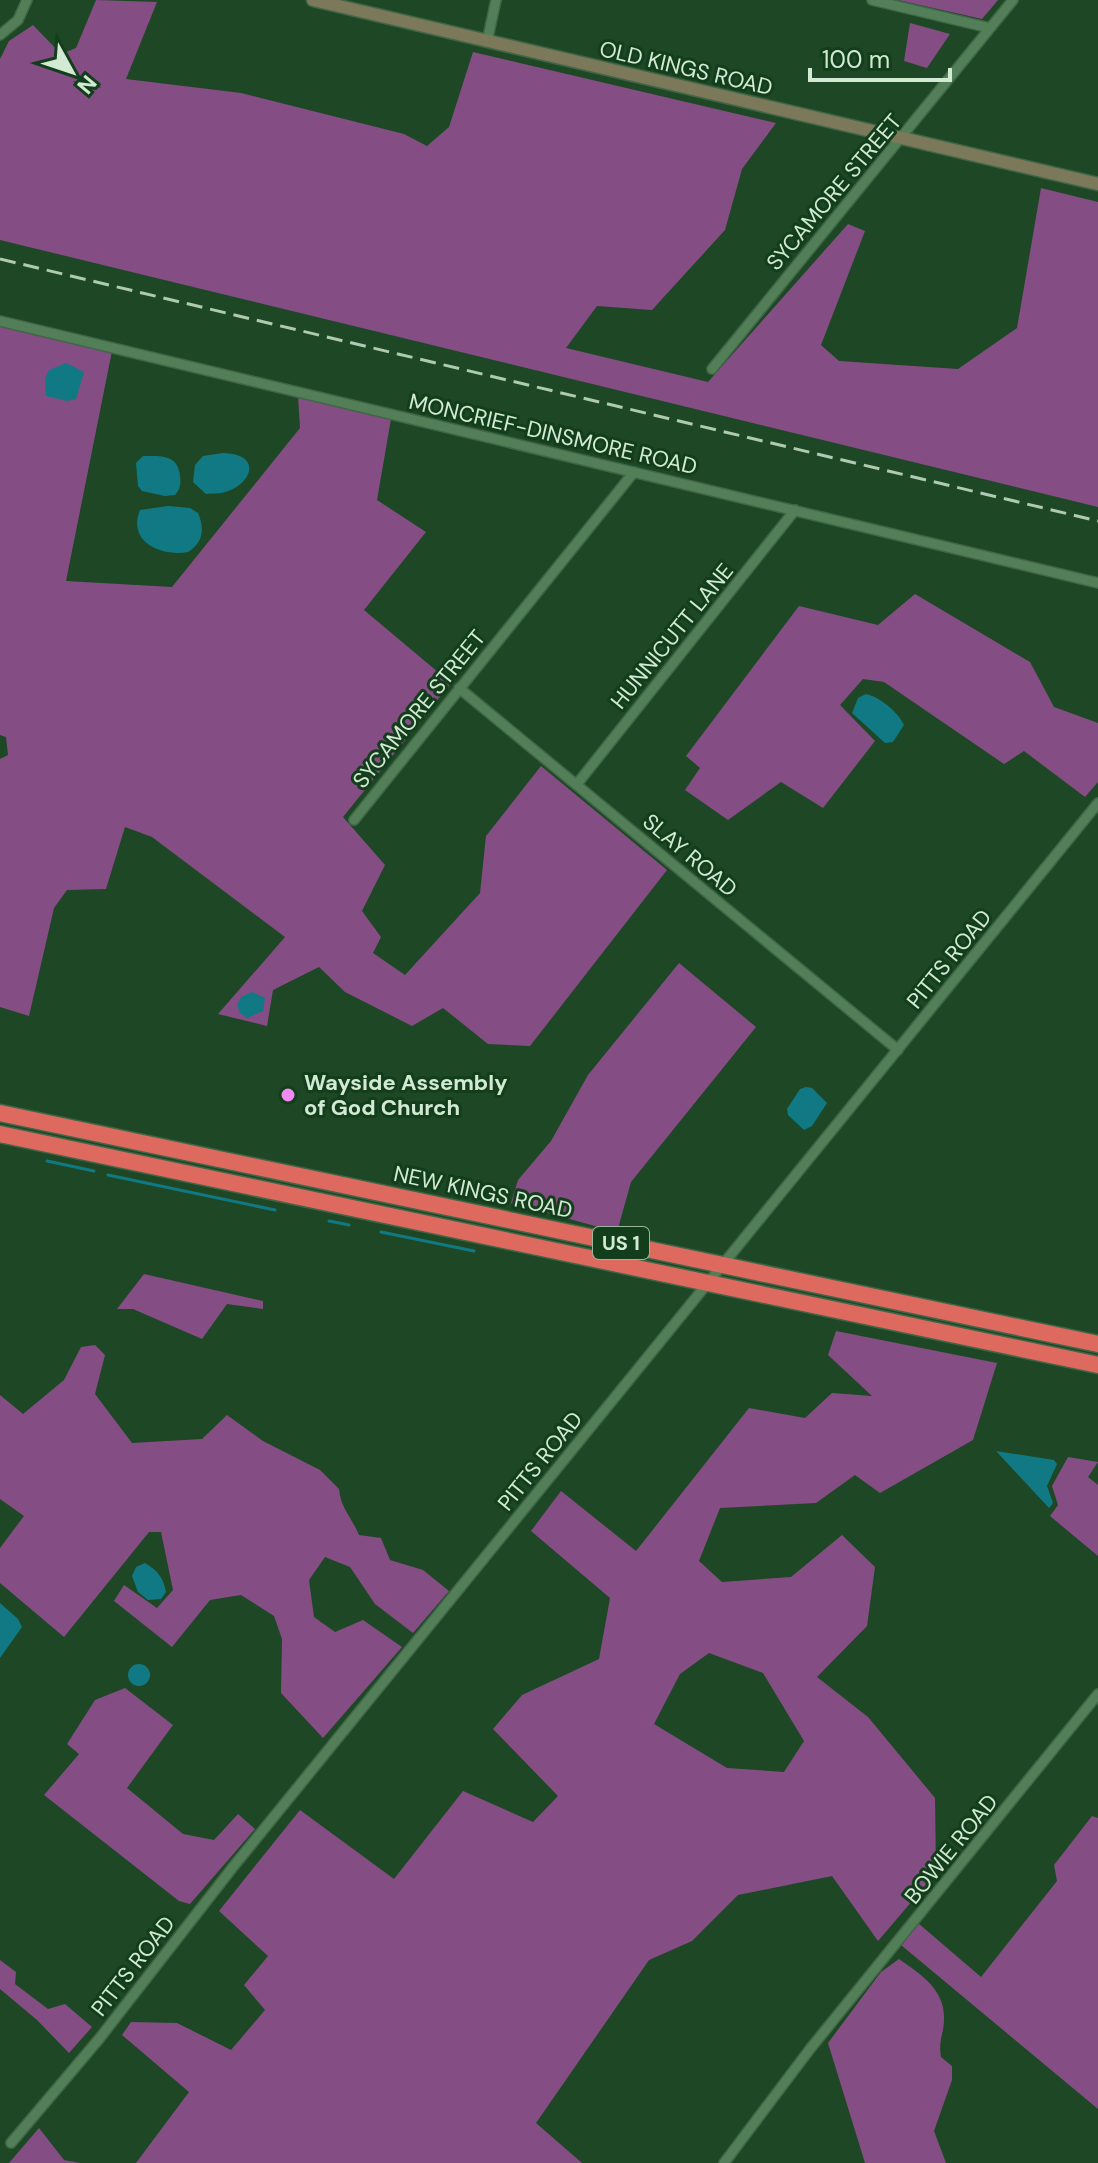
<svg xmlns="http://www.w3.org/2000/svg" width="1098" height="2163" viewBox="0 0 1098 2163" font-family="'DM Sans',sans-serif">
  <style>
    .green { fill: #844d84; fill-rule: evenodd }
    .water { fill: #117984 }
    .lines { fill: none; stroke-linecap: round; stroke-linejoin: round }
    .stream { stroke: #117984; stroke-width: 3 }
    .street-casing { stroke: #406647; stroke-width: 12 }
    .secondary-casing { stroke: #406647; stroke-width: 15 }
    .highway-casing { stroke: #406647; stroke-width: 19 }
    .street { stroke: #537f58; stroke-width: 9 }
    .secondary { stroke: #7c785a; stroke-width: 12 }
    .highway { stroke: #dd695f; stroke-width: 16 }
    .rail { stroke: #afcab2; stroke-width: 3; stroke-dasharray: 16 8; stroke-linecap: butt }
    .poi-dot { fill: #f28af3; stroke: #133e1b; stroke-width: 3 }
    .labels { text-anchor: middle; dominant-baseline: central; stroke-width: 6; stroke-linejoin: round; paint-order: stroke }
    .shield { fill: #133e1b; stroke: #99b69c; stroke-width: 2 }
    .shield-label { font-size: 20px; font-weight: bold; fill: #d2e9d4 }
    .street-label { font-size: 22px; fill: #d2e9d4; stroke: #133e1b }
    .poi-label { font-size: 22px; font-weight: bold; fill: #d2e9d4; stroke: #133e1b; text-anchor: start }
  </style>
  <rect width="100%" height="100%" fill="#1e4825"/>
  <path class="green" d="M96,0L157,2L126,79L241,93L404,134L427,146L449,127L473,52L776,123L742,169L725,230L652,310L597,306L566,348L708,382L848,224L865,231L821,345L839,361L958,369L1017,328L1041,188L1098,202V507L0,240V59L9,41L33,25L61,54L76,48Z
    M898,0H998L982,19Z
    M910,23L950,34L927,68L904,61Z
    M0,325L112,351L66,581L172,587L300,428L298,396L391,419L377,500L426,532L364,610L451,683L343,817L385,865L362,911L381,937L373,953L405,975L480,893L486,836L541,766L667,870L530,1046L488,1044L443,1008L412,1026L345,992L319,967L273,990L267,1026L218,1014L285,937L152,837L125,827L106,889L67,890L54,908L29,1016L0,1007V759L8,755L6,737L0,735Z
    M915,594L1030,662L1054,707L1098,723V782L1085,797L1024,751L1004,764L884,682L863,679L840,705L875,741L823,808L781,782L728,820L685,790L700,768L686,756L799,606L878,625Z
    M679,963L756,1027L631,1182L617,1232L511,1203L518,1180L551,1141L588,1075Z
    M144,1274L263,1301V1309L227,1304L202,1339L133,1309H117Z
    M836,1331L997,1363L973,1440L880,1493L855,1475L816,1503L720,1508L699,1561L722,1582L791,1577L842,1535L875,1567L867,1626L817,1677L868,1717L935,1798L936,1873L878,1941L832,1876L738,1895L692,1941L649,1960L536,2123L582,2163H136L189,2092L122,2035L131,2022L177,2023L231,2050L265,2010L244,1985L268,1956L219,1911L300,1810L394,1879L463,1791L533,1822L558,1796L493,1729L522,1695L599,1659L610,1598L531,1531L561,1491L636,1551L749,1408L805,1418L832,1393L872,1396L828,1355ZM709,1653L763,1673L804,1741L784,1772L727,1768L654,1724L680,1674Z
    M95,1345L105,1355L95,1394L132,1443L202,1439L227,1415L263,1441L320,1470L339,1489C341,1509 351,1516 359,1535L381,1538L390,1560L423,1570L449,1591L413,1633L375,1604L350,1567L325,1557L309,1580L314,1617L335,1632L363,1620L402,1647L323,1738L281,1693L282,1639L274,1616L241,1595L210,1600L172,1647L114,1601L124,1585L157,1608L173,1590L161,1532H149L64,1637L0,1583V1548L24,1516L0,1499V1395L23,1414L64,1380L81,1347Z
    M1068,1457L1098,1462L1088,1477L1098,1485V1556L1050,1516L1058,1505L1052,1486Z
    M125,1688L173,1725L127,1788L183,1834L214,1840L238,1814L255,1829L190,1904L179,1901L44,1795L79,1754L67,1744L95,1700Z
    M1092,1816L1098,1818V2109L901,1945L918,1923L981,1977L1057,1881L1054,1865Z
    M899,1959C920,1974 945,1989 944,2019C944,2034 938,2040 941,2057L952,2066V2080L934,2131L946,2163H865L828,2043L881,1972Z
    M0,1960L16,1972L15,1984L48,2009L65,2004L92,2027L69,2053L37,2020L0,1989Z
    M39,2128L64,2160L80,2163H9Z"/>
  <path class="water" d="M66,363L84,372L76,399L67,401L46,396L45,379L49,370Z
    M223,453C264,454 251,485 225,492C220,494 212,493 206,494L193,482L195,465L203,456Z
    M143,456C161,456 178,454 180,476C181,485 180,489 175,495L165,496L142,491L138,486L136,463Z
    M168,506L190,508L198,513C205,529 203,543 188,552C161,557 127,542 140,510Z
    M866,694C880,697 898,712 904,725L893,742L885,743L852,713L858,698Z
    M252,992L265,998L263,1011L247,1018L240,1013L237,1005L241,997Z
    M806,1087L812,1088L827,1103L812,1126L804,1130L788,1115L787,1109L800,1089Z
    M996,1451L1054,1460L1057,1464L1047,1486L1053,1503L1049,1508Z
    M145,1563C158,1571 163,1577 166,1592L161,1599L148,1600L138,1592L132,1576L136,1567Z
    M0,1603L18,1619L22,1627L0,1658Z
    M128 1675a11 11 0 1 1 22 0a11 11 0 1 1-22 0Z"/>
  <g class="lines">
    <path class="stream" d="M47,1161L94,1171
      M108,1175L275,1210
      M329,1221L349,1225
      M381,1232L474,1251"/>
    <defs>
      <path id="street" d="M872,0L990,28
        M0,35L18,20L27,0
        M487,42L496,0
        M0,321L1098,583
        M712,369L1013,0
        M459,688L898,1050
        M577,784L795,510
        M354,820L634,472
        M11,2143L99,2039L233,1867L1098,803
        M724,2163L810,2049L1098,1694"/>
      <path id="secondary" d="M313,0L1098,184"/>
      <path id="highway" d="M0,1113L1098,1344
        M0,1134L1098,1365"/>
    </defs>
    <use href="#street" class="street-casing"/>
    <use href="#secondary" class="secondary-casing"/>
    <use href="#highway" class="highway-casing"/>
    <use href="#street" class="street"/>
    <use href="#secondary" class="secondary"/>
    <use href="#highway" class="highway"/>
    <path class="rail" d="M0,259L1098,521"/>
  </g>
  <circle class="poi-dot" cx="288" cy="1095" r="8"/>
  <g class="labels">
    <rect class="shield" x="593" y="1227" width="56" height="32" rx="6"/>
    <g class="shield-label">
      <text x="621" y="1243">US 1</text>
    </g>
    <g class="street-label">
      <text transform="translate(686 68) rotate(13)">OLD KINGS ROAD</text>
      <text transform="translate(834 192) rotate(-50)">SYCAMORE STREET</text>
      <text transform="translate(553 434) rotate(13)">MONCRIEF-DINSMORE ROAD</text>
      <text transform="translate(672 636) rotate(-51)">HUNNICUTT LANE</text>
      <text transform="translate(419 709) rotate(-51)">SYCAMORE STREET</text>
      <text transform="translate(690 855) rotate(40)">SLAY ROAD</text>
      <text transform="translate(949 959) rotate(-51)">PITTS ROAD</text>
      <text transform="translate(483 1192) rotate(12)">NEW KINGS ROAD</text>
      <text transform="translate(540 1461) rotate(-51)">PITTS ROAD</text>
      <text transform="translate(951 1849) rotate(-51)">BOWIE ROAD</text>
      <text transform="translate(133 1966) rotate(-52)">PITTS ROAD</text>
    </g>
    <g class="poi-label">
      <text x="304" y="1082">Wayside Assembly<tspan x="304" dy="25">of God Church</tspan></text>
    </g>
  </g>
  <g transform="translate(72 72) rotate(130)" stroke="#133e1b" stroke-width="6" paint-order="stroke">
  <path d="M0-6L14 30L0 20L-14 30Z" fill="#d2e9d4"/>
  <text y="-12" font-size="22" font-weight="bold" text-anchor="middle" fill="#d2e9d4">N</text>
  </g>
  <path d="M810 68v12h140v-12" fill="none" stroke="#d2e9d4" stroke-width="4"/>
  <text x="822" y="68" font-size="24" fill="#d2e9d4" stroke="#133e1b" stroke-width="6" paint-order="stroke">100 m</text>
</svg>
